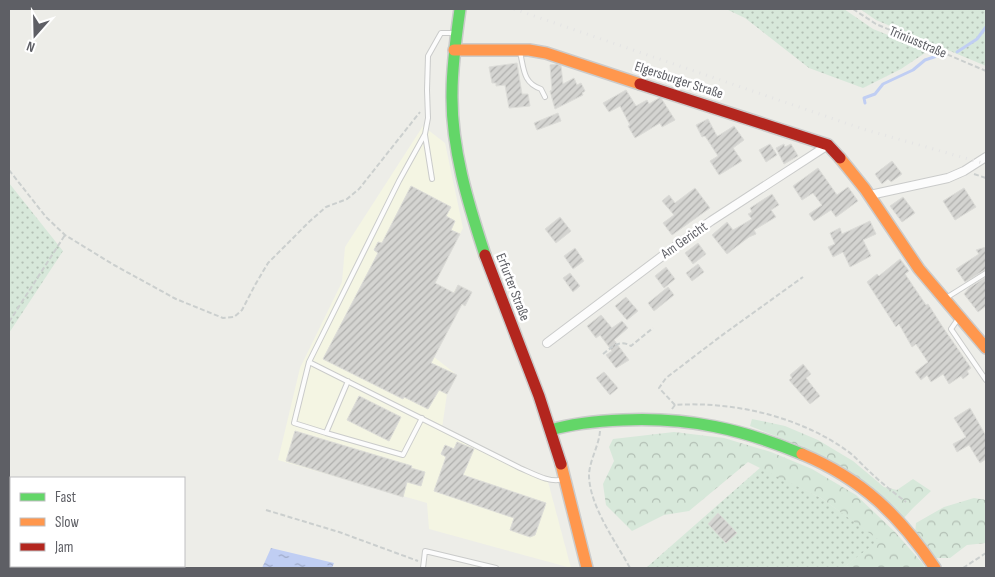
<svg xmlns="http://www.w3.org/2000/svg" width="995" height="577" viewBox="0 0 995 577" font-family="'Sofia Sans Condensed',sans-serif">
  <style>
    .commercial { fill: #f4f5e3 }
    .grass { fill: url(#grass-dots) }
    .forest { fill: url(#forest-crowns) }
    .water { fill: url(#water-ripples) }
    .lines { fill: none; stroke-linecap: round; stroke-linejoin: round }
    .stream { stroke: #c0cef3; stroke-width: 3 }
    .building { fill: url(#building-hatch); stroke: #dcdcd8 }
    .lane-casing { stroke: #cacbca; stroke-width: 6 }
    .street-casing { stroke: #cacbca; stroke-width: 10 }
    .fast-casing { stroke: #cbcbcb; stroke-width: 14 }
    .slow-casing { stroke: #cbcbcb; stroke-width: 14 }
    .jam-casing { stroke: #cbcbcb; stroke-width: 14 }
    .path { stroke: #cbcfce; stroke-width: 2; stroke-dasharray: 5 2.5; stroke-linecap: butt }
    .lane { stroke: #fcfcfc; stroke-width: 4 }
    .street { stroke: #fcfcfc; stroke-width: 8 }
    .fast { stroke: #63d668; stroke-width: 11 }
    .slow { stroke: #ff974d; stroke-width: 11 }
    .jam { stroke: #b3261e; stroke-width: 11 }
    .rail { stroke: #e4e4e4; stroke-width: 3; stroke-dasharray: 1 6; stroke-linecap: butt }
    .labels { text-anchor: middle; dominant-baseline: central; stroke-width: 5; stroke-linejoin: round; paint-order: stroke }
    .street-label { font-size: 14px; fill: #5e5f65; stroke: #fff }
  </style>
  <defs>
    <pattern id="grass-dots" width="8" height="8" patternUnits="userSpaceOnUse" patternTransform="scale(1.25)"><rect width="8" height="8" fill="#d7e8da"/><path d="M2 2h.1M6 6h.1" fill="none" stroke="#b2bfb4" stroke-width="1.8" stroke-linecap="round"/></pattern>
    <pattern id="forest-crowns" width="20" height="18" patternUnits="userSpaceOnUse" patternTransform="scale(1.25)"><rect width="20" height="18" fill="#d7e8da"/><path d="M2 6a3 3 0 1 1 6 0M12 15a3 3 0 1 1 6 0" fill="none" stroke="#b2bfb4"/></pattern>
    <pattern id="water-ripples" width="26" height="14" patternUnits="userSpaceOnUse" patternTransform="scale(1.25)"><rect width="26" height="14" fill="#c0cef3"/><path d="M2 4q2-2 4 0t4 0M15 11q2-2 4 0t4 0" fill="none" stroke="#9faac8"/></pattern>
    <pattern id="building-hatch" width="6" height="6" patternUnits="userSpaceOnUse" patternTransform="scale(1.25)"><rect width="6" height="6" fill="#d4d4d1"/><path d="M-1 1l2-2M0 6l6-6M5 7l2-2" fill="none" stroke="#afafad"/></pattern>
  </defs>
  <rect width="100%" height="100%" fill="#edede8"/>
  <path class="commercial" d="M423,126L445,143L463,228L435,283L453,293L458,285L472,292L465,306L462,304L434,357L457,375L447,394L442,428L520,468L547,478L571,568L429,529L427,503L278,460L300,368L342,282L345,247Z"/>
  <path class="grass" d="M726,9H844L873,29L928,51L901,69L863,88L809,68L745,18Z
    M860,9H986V66L876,20Z
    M9,183L63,251L9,333Z
    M761,467L821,498L880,540L843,568H646Z"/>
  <path class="forest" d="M752,419L785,426L818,440L853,461L884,487L897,490L913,479L931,491L913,508L903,519L841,467L803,447L750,426Z
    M674,432L724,438L771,452L812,469L856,495L895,532L923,564L925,568H843L879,540L821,498L748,462L689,511L664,515L632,531L606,505L603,484L614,461L609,447L613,439Z
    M974,498L986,500V543L967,545L950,558H934L915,534L916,523L944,507Z"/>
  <path class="water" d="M271,548L334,563L332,568H262Z"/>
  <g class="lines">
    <path class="stream" d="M957,52L977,39L986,27
      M865,103L864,98L875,94L883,84L913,70L925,60L937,56"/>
  </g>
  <path class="building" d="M517,63L522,94H528L530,106L509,108L505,85L496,86V83H492L489,67Z
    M557,64L561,66L563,84L574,78L577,85L581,83L585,91L582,93L583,95L555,109L550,91L552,90L550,65Z
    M626,90L636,106L647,100L649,104L659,98H661L675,120L662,127L660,123L635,138L628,126L630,125L620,106L609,112L603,103Z
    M558,113L561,121L537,130L534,123Z
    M708,119L717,136H718L734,126L744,140L733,148L742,161L719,175L710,161L718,156L705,136L702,137L696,125Z
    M770,144L777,155L766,162L759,150Z
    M784,144L785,147L791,144L798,156L784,164L776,148Z
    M892,161L902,174L891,182L888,179L882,184L875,174Z
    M818,168L837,195L848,187L858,201L836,217L831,210L814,221L809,214L822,205L813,193L802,200L793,186Z
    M411,186L451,207L446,216L455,221L451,230L460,234L435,283L454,293L458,285L472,292L465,306L462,304L431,363L457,375L447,394L439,390L428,409L404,397L403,399L323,359L378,253L374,250L378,242L382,243Z
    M695,188L710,208L672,235L663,223L674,215L662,201L669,195L675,203Z
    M964,188L976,207L955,220L943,201Z
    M772,194L779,205L771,210L776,217L754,230L756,234L749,237L727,254L712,235L727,222L733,230L752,219L748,214L752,212L750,208Z
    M903,197L915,213L902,222L890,206Z
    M560,217L571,231L556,243L545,229Z
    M870,221L876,234L863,240L871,256L850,267L843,252L833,257L828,247L835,244L830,233L840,228L842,234Z
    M698,243L706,254L693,264L685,253Z
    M986,247V269L965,282L956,269L979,254L976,250Z
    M575,248L584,261L573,269L564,256Z
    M900,259L909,271L905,274L926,305L928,304L944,329L971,368L967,371L969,374L963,379L961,376L949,384L943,374L931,382L927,375L921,380L915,372L928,362L916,344L912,347L899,324L896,327L867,282L877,274L879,276Z
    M698,264L704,272L692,281L686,273Z
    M666,267L675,279L664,288L655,276Z
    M570,273L580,286L573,292L563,278Z
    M986,277V306L978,312L964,294L969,288Z
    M668,287L674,295L654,311L648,303Z
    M626,297L638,311L627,320L615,306Z
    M601,315L612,328L622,321L628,328L614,340L629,360L616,368L606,355L612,351L600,335L596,338L587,326Z
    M803,364L811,374L806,378L820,396L810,404L789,380L792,378L790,375Z
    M604,372L618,388L610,395L596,378Z
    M359,396L401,417L389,441L347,420Z
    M970,408L986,436V459L980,463L969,445L957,452L953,444L966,437L954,418Z
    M295,431L412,466L411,468L425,472L421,486L407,482L403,497L286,461Z
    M457,442L474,449L463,475L546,503L535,535L530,537L510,530L514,518L434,491L446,457L441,454L445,445L454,449Z
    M718,513L737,533L726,543L708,524Z"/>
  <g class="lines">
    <defs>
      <path id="lane" d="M454,33H441L428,56L427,90L428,118L425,134L399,181L309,362L520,468C532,473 551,484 563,479
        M520,52C524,69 523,83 541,89L545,97
        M425,135L432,179
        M946,298L986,273
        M958,319L951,329L986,380
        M309,362L294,423L326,433L348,381
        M326,433L403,455L422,418
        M423,568L425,551L496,568"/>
      <path id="street" d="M870,195L948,178L964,171L986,157
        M547,343L669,251L711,221L828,145"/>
      <path id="fast" d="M460,9C456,37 452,65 452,93C451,148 468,203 485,255
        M551,430C574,423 598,421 623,420C688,417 742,429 802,454"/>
      <path id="slow" d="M454,50H529L546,53L640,84
        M840,158L865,189L919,269L986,348
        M802,454C862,479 899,515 935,568
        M561,464L587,568"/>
      <path id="jam" d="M640,84L828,145L840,158
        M485,255L539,396L561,464"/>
    </defs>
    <use href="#lane" class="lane-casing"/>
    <use href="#street" class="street-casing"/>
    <use href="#fast" class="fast-casing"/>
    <use href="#slow" class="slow-casing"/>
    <use href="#jam" class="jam-casing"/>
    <path class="path" d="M853,9L876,24L986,71
      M9,170L46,217L65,235L114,265L176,299L223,318L234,317L242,310L255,285L268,263L310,221L326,207L347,199L359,189L420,112
      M974,174L986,178
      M9,322L65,235
      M603,354C612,347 620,339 631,346L653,328
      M675,405L659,388L666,378L721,336L803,277
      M672,409L675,405C732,401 798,416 846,450C854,455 861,464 868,470C880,482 893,492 906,502
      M600,431C599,446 589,461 589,476C590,507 616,542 630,568
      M266,510L339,532L418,561
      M963,568L986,553"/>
    <use href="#lane" class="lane"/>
    <use href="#street" class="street"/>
    <use href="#fast" class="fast"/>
    <use href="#slow" class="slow"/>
    <use href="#jam" class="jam"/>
    <path class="rail" d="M514,9L863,129L986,164"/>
  </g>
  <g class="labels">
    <g class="street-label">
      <text transform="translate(918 42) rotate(23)">Triniusstraße</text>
      <text transform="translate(679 80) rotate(18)">Elgersburger Straße</text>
      <text transform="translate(684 240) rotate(-35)">Am Gericht</text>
      <text transform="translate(513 287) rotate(69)">Erfurter Straße</text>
    </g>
  </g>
  <rect width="995" height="577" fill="none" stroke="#5e5f65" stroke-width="20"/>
  <rect x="10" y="477" width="175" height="90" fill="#ffffff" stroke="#bfbfc1"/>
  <rect x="20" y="493" width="25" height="8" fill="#63d668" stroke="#bfbfc1"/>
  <text x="55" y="502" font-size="15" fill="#5e5f65">Fast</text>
  <rect x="20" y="518" width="25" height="8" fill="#ff974d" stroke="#bfbfc1"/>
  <text x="55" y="527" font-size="15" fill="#5e5f65">Slow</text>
  <rect x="20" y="543" width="25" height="8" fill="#b3261e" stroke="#bfbfc1"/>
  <text x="55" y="552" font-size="15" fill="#5e5f65">Jam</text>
  <g transform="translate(35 35) rotate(200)" stroke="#ffffff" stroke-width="4" paint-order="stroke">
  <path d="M0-4L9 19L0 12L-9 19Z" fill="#5e5f65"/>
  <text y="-8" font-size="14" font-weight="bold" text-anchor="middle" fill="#5e5f65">N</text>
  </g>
</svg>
